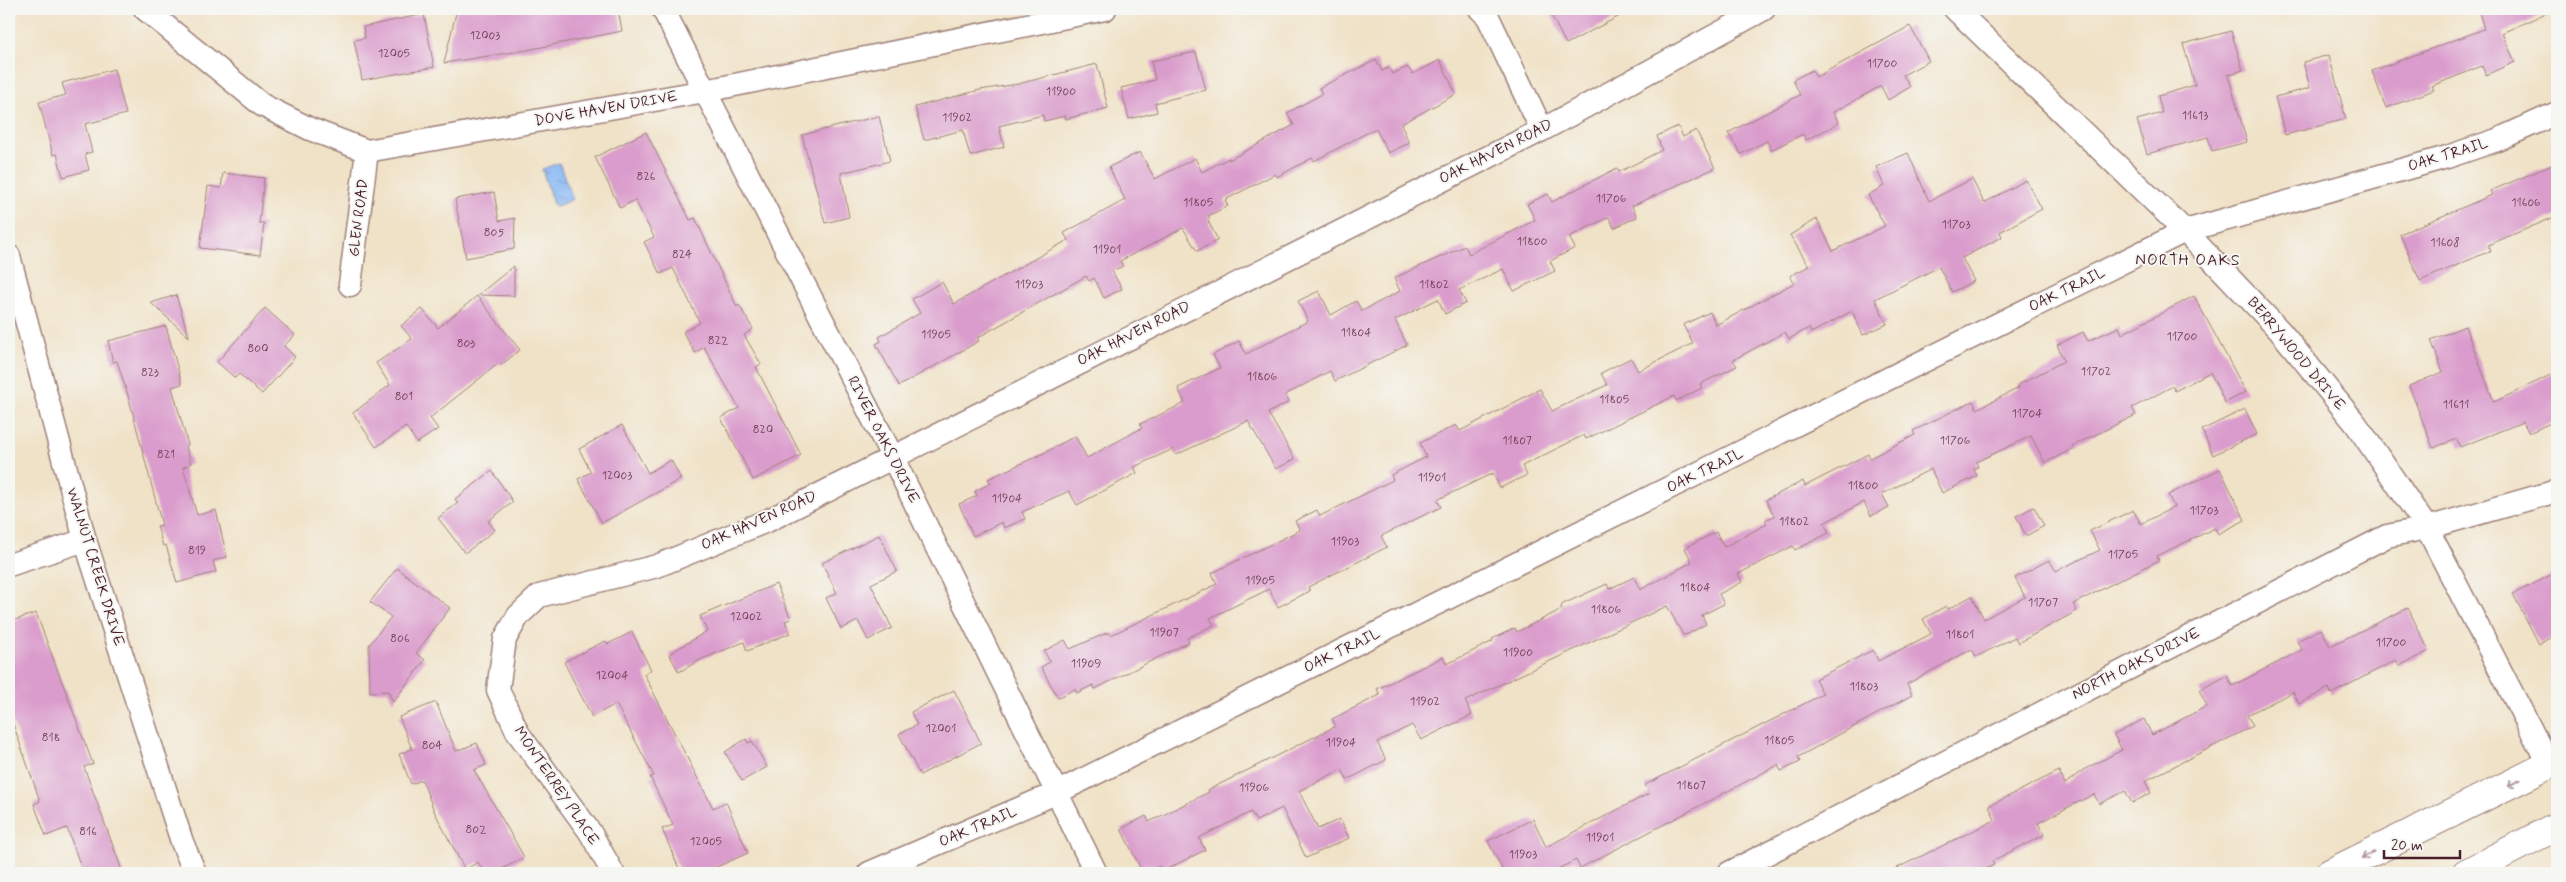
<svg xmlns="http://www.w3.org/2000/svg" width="2566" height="882" viewBox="0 0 2566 882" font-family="Mynerve,sans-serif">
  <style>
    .water { fill: url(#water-ripples); stroke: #696c90 }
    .building { fill: #da9ccc }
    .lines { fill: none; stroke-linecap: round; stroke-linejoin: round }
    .minor-casing { stroke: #9d8079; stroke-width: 25 }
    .secondary-casing { stroke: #9d8079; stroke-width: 30 }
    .motorway-casing { stroke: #9d8079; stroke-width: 30 }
    .minor { stroke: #fff; stroke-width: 22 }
    .secondary { stroke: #fff; stroke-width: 28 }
    .motorway { stroke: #fff; stroke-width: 28 }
    .oneway { stroke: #ae9aa0 }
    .labels { text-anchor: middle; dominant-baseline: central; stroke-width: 4; stroke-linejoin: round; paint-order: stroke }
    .number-label { font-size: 12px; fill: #6e3e53 }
    .street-label { font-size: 15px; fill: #4a1f2b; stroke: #f6f6f2 }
    .neighbourhood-label { font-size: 16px; letter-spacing: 1px; fill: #4a1f2b; stroke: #f6f6f2 }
  </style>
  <defs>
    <pattern id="water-ripples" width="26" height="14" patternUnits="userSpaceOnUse" patternTransform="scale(1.25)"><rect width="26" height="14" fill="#88b8f4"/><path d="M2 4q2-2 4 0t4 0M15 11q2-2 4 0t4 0" fill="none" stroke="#7195c6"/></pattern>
  </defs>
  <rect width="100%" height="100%" fill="#f6f6f2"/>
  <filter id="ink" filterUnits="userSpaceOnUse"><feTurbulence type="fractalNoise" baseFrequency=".02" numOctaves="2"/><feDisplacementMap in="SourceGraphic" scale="10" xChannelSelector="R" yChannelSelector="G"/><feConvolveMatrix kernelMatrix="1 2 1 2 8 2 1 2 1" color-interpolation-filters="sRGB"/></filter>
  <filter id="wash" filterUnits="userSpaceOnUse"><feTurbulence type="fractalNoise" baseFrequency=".0096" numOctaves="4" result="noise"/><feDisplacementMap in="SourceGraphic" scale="20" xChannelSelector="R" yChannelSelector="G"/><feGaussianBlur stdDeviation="1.12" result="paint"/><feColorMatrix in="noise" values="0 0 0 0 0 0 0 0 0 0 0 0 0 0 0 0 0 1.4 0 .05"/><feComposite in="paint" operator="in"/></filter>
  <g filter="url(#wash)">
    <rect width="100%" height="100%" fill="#f0e2c7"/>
    <path class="water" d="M559,163L572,197L571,200L557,206L553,204L542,169Z"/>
    <g id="blocks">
      <path class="building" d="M457,9H618L622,31L527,50L444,63Z
        M1548,9H1633L1566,44Z
        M2478,9H2555L2502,33L2515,62L2486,75L2482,66L2432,86L2434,90L2386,108L2372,71L2484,29Z
        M424,14L434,67L362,80L354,40L365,38L363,27Z
        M1910,26L1929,61L1903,75L1910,87L1888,100L1881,86L1833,112L1839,123L1806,140L1803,134L1771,150L1767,141L1741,154L1728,133L1800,95L1793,80L1812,70L1816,77Z
        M2231,31L2243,70L2228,75L2247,142L2212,151L2208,137L2147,154L2137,120L2162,113L2158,96L2195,85L2183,44Z
        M1196,52L1206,90L1155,103L1157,112L1129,119L1121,88L1155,80L1151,61Z
        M2329,55L2346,119L2285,135L2275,97L2310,88L2303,62Z
        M1376,60L1382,71L1389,68L1392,74L1407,67L1413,74L1440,60L1456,94L1401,124L1409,143L1388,153L1376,129H1374L1314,161L1312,158L1277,177L1275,174L1225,200L1228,206L1208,216L1210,219L1208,221L1218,240L1197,251L1183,228L1120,261L1123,266L1112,271L1122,289L1104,298L1094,278L1089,281L1086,276L977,338L979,341L899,386L876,344L881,341L879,337L920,313L912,299L942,282L954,304L1068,240L1064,233L1125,200L1109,167L1140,152L1155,179L1195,158L1202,172L1229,158V160L1294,125L1287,113L1322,94L1319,88Z
        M1097,64L1108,108L1066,119L1065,116L1044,121L1043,115L999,126L1004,147L970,156L963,130L924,140L915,107L980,90L1018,84Z
        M114,69L126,114L85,124L92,152L85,154L89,170L63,177L57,154L53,155L39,102L66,95L62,83Z
        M879,116L890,161L841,173L849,217L825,223L802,135Z
        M1678,126L1683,137L1696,130L1715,168L1632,206L1637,217L1614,228L1609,217L1569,237L1575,248L1550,261L1555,271L1514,291L1503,269L1459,290L1466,303L1445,314L1438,299L1395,320L1407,345L1335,381L1330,371L1285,395L1289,402L1268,413L1295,459L1276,469L1248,421L1176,455L1173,449L1134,467L1137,473L1077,505L1069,491L1022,512L1025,519L1004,528L1002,522L973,536L959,504L977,496L975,491L991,483L988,479L1048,451L1075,436L1087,458L1142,428L1140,424L1185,403L1178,388L1220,368L1213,355L1239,341L1246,354L1308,321L1298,301L1319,291L1331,315L1356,301L1362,311L1400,291L1394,278L1465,246L1469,254L1535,220L1527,204L1548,194L1552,202L1617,168L1619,172L1662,150L1657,136Z
        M646,132L690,220L695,218L737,307L739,305L753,329L744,335L761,364L756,367L801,455L753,480L721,418L739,408L704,347L695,353L683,332L700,323L673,268L660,274L644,242L654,237L635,200L620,208L595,157Z
        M1908,153L1929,201L1972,179L1984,203L2026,180L2042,209L2000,232L2002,237L1962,258L1974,281L1952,292L1939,267L1875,299L1887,324L1863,335L1852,311L1811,333L1809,328L1789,339L1785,332L1733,360L1737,366L1700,384L1702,388L1676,401L1674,396L1586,439L1584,435L1522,466L1527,475L1500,488L1493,473L1437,500L1441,507L1381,536L1387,547L1308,587L1310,591L1278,607L1269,589L1210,618L1214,625L1187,638L1189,642L1095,689L1093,685L1077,693L1075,689L1058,698L1041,667L1050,662L1044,651L1065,640L1070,649L1109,632L1111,635L1217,584L1212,573L1300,530L1295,521L1317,510L1320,516L1393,480L1391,475L1426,457L1420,443L1456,425L1460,431L1540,389L1552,411L1607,385L1601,373L1631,358L1638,371L1693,343L1683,325L1710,312L1716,325L1794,283L1790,276L1809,266L1790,235L1817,219L1833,251L1885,226L1868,195L1884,186L1876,167Z
        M2557,163V216L2488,245L2490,251L2420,281L2400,234L2492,195L2490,191Z
        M223,173L264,178L259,223H264L260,255L200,248L208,186L221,188Z
        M494,192L499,221L515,218L514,249L466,258L455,199Z
        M514,266V296L478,295Z
        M176,295L189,337L151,303Z
        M477,296L520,350L501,365L499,363L430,418L438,429L417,443L406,427L376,447L353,413L390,385L376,363L412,339L401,326L422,309L438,328Z
        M2194,296L2246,392L2225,403L2210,372L2175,391L2173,386L2132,408L2136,415L2072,446L2074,448L2045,463L2031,436L1976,462L1978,467L1974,469L1977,476L1942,493L1931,469L1882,494L1889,507L1871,516L1864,502L1824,523L1829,533L1795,550L1793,546L1738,574L1742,582L1719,594L1724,604L1702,615L1706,624L1688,634L1683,635L1667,606L1465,701L1472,715L1421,740L1412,725L1377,742L1386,760L1347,780L1342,769L1299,791L1318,829L1340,819L1349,838L1306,858L1282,808L1256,821L1251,812L1199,838L1205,850L1163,871L1160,866L1143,873L1121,829L1146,816L1149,822L1209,792L1208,790L1336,726L1332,719L1380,695L1377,689L1443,657L1447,664L1493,641L1492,639L1515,628L1517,632L1562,609L1561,606L1563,604L1607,584L1609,589L1634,577L1640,590L1692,562L1685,548L1716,532L1724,547L1767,524L1765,520L1774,516L1766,500L1803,481L1805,486L1868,454L1870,458L1915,435L1913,431L1973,401L1977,409L2019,388L2018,385L2064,361L2057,345L2083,332L2088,341L2119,327L2122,334Z
        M265,308L295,335L284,346L295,357L262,394L239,374L235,378L217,362Z
        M166,326L182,384L172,387L188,445L186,446L191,464L183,467L197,515L216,510L227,557L213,561L216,572L177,583L166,545L163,546L157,526L162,525L129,399L117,361L113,362L108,341Z
        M2465,326L2494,402L2557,372V420L2529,433L2523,422L2460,447L2457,439L2433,448L2409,386L2443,372L2431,340Z
        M2245,409L2257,434L2213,455L2202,430Z
        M622,425L648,473L671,460L681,479L602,523L578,479L591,472L579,449Z
        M2220,469L2245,520L2218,534L2215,528L2157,556L2159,560L2073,604L2077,611L2018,643L2015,637L1976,657L1972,649L1907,684L1912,695L1798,757L1800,762L1781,771L1778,765L1580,868L1576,860L1550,873H1504L1488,841L1533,819L1546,847L1650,793L1645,785L1823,694L1815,679L1873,650L1878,661L1931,634L1923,619L1946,606L1948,609L1972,596L1984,619L2025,597L2015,578L2049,560L2056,571L2100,550L2090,531L2133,510L2141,524L2174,507L2168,495Z
        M492,471L513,502L488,521L495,530L465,553L438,518L458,503L455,499Z
        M2034,507L2044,526L2026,536L2016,516Z
        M879,535L897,571L871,584L892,628L868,640L858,621L841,629L826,598L837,593L822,563Z
        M397,568L450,608L416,653L425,660L393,702L388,691L370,692L369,645L391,617L370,602Z
        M2557,572V635L2539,644L2513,594Z
        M776,584L791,619L785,621L790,633L747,651L744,642L700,660L679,672L669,654L707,631L700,616Z
        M2408,608L2429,651L2399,666L2396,660L2331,694L2329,688L2299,704L2293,692L2247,715L2253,726L2145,781L2151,793L2132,803L2125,791L2099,804L2094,794L2038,823L2044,835L1992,861L1994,865L1977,873H1887L1995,820L1989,806L2059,771L2065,784L2083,770L2122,750L2114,735L2144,719L2152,735L2207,706L2199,690L2227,676L2232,686L2302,650L2297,641L2321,629L2330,646Z
        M36,613L93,764L84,767L123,873H83L67,828L46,836L34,804L40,801L9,712V622Z
        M632,632L651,670L644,674L713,808L726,802L748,853L703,873H681L662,829L673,825L650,777L654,776L616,704L592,717L564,662L605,641L608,644Z
        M954,690L981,743L920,775L899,734L917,725L911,712Z
        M436,702L456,751L477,743L486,765L474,770L524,857L495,873H485L478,862L465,870L435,813L422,780L411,784L399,754L412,749L399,717Z
        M746,739L748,743L752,741L767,767L742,781L725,752Z"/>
    </g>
  </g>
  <g filter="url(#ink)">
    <use href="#blocks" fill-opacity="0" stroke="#9d8079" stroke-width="1"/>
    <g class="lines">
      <defs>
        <path id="minor" d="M145,9L262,105L310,129L367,151L705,91L1105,9
          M663,9L892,456L1096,873
          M1480,9L1488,17L1542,130
          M1955,9L2185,231L2280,331L2356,424L2427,528L2549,765
          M9,256L85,540L182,842L195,873
          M350,285L367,151
          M9,565L85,540
          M613,873L590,832L518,733L498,690L505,639L518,616L539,596L657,566L769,520L1542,130L1764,9
          M869,873L1056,793L2185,231L2447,157L2497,140L2557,113
          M1729,873L2387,536L2427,528L2557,491"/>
        <path id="secondary" d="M2330,873L2557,761"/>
        <path id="motorway" d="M2466,873L2557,826"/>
      </defs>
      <use href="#minor" class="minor-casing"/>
      <use href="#secondary" class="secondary-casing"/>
      <use href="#motorway" class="motorway-casing"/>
      <use href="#minor" class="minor"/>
      <use href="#secondary" class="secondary"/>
      <use href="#motorway" class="motorway"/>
    </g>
    <defs><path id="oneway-shaft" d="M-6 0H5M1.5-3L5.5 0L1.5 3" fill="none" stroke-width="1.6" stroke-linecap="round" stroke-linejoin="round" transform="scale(1.25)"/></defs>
    <g class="oneway">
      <use href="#oneway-shaft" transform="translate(2514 783) rotate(154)"/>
      <use href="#oneway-shaft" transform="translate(2368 855) rotate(154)"/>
    </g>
  </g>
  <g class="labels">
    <g class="number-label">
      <text x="485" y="36">12003</text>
      <text x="394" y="54">12005</text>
      <text x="1882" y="64">11700</text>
      <text x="1061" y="92">11900</text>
      <text x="2195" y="116">11613</text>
      <text x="957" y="118">11902</text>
      <text x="646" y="177">826</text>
      <text x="1611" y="199">11706</text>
      <text x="1198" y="203">11805</text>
      <text x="2526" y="203">11606</text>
      <text x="1956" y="225">11703</text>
      <text x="494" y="233">805</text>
      <text x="1532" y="242">11800</text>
      <text x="2445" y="243">11608</text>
      <text x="1107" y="250">11901</text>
      <text x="682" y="255">824</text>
      <text x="1029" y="285">11903</text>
      <text x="1434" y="285">11802</text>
      <text x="1356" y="333">11804</text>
      <text x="936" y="335">11905</text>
      <text x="2182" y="337">11700</text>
      <text x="718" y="341">822</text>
      <text x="466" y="344">803</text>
      <text x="258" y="349">800</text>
      <text x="2096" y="372">11702</text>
      <text x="150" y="373">823</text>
      <text x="1262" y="377">11806</text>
      <text x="404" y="397">801</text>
      <text x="1614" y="400">11805</text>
      <text x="2456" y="405">11611</text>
      <text x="2027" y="414">11704</text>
      <text x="763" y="430">820</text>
      <text x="1517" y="441">11807</text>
      <text x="1955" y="441">11706</text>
      <text x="166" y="455">821</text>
      <text x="617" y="476">12003</text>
      <text x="1432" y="478">11901</text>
      <text x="1863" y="486">11800</text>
      <text x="1007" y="499">11904</text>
      <text x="2204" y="511">11703</text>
      <text x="1794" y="522">11802</text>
      <text x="1345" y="542">11903</text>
      <text x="197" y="551">819</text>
      <text x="2123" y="555">11705</text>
      <text x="1260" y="581">11905</text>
      <text x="1695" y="588">11804</text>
      <text x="2043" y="603">11707</text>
      <text x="1606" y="610">11806</text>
      <text x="746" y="617">12002</text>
      <text x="1164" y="633">11907</text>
      <text x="1960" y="635">11801</text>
      <text x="400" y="639">806</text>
      <text x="2391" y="643">11700</text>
      <text x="1518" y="653">11900</text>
      <text x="1086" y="664">11909</text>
      <text x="612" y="676">12004</text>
      <text x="1864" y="687">11803</text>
      <text x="1425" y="702">11902</text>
      <text x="941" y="729">12001</text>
      <text x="51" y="738">818</text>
      <text x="1779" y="741">11805</text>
      <text x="1341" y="743">11904</text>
      <text x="432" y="746">804</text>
      <text x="1691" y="786">11807</text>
      <text x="1254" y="788">11906</text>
      <text x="476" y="830">802</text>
      <text x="88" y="832">816</text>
      <text x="1600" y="838">11901</text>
      <text x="706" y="842">12005</text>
      <text x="1523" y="855">11903</text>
    </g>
    <g class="street-label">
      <text transform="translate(606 109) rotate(-10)">DOVE HAVEN DRIVE</text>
      <text transform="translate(1496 152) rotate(-27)">OAK HAVEN ROAD</text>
      <text transform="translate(2448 155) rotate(-17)">OAK TRAIL</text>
      <text transform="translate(359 218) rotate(-83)">GLEN ROAD</text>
      <text transform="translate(2067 290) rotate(-26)">OAK TRAIL</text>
      <text transform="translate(1134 334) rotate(-27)">OAK HAVEN ROAD</text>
      <text transform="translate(2296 354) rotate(50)">BERRYWOOD DRIVE</text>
      <text transform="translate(883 440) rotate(63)">RIVER OAKS DRIVE</text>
      <text transform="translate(1705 471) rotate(-26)">OAK TRAIL</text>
      <text transform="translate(759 521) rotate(-24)">OAK HAVEN ROAD</text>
      <text transform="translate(95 567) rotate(73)">WALNUT CREEK DRIVE</text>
      <text transform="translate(1342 651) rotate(-26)">OAK TRAIL</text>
      <text transform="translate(2136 664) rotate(-27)">NORTH OAKS DRIVE</text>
      <text transform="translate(556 786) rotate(56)">MONTERREY PLACE</text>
      <text transform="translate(978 827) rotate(-23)">OAK TRAIL</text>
    </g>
    <g class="neighbourhood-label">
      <text x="2188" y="260">NORTH OAKS</text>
    </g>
  </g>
  <rect width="2566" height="882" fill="none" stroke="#f6f6f2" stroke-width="30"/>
  <path d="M2384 850v8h76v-8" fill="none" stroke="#4a1f2b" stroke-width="2.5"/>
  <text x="2391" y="850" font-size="15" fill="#4a1f2b" stroke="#f6f6f2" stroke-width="4" paint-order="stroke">20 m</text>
</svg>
